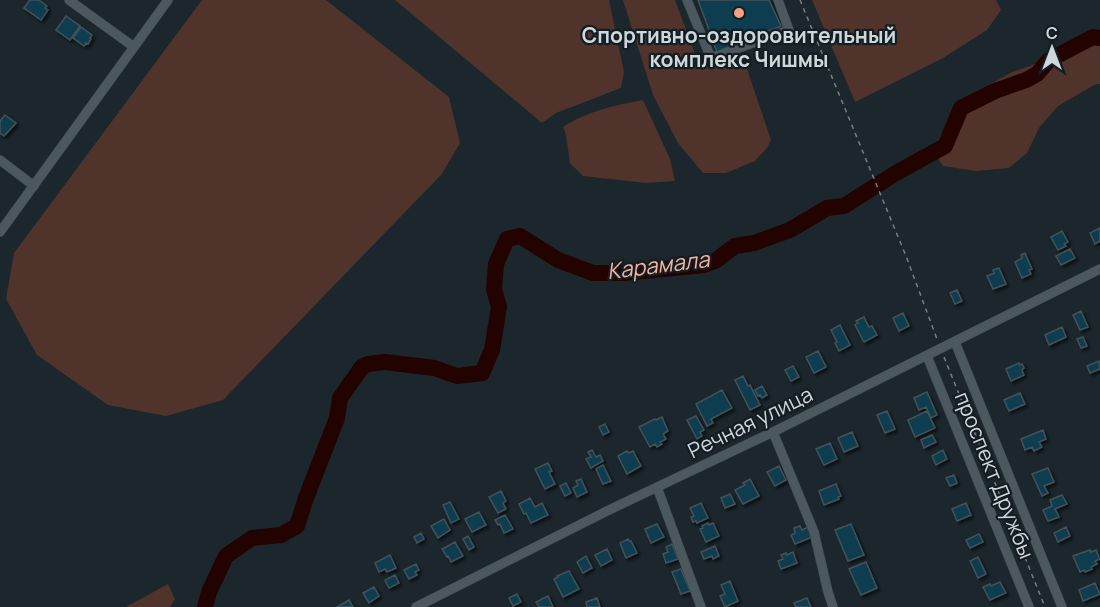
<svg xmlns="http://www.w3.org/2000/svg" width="1100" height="607" viewBox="0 0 1100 607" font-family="Manrope,sans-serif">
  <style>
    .green { fill: #50332a }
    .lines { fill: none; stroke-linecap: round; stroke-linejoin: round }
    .river { stroke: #220300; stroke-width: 16 }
    .building { fill: #0e3e50; stroke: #445158; stroke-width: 1.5; filter: url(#shadow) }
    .minor-casing { stroke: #3a4448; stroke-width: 10 }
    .path { stroke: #747e83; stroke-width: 1.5; stroke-dasharray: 4.5 4.5; stroke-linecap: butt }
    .minor { stroke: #4b595f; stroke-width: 9 }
    .poi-dot { fill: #f49f86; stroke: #121e23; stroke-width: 2 }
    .labels { text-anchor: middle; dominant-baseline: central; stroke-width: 4.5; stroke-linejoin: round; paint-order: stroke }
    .poi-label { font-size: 21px; font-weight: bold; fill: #cfd7db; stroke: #121e23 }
    .street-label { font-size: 21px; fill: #cfd7db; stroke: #121e23 }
    .water-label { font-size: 22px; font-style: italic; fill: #f7b19c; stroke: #121e23 }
  </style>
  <defs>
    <filter id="shadow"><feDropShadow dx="2.5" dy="2.5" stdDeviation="1.5" flood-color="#0009"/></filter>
  </defs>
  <rect width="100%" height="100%" fill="#1b272d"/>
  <path class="green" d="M202,0H326L449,97L460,143L441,175L223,400L166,416L108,405L37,355L6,299L14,253Z
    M395,0H609L624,72L621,88L556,113L542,123Z
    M623,0H675L694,51L705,65L718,68L736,63L747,69L771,140L767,148L755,161L726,173H703L678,143L653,95Z
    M812,0H996L1001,10L987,30L943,58L855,102Z
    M1093,37L1100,38V84H1096L1058,106L1039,128L1027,153L1009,168L976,171L943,166L934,152L940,136L959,102L1012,72L1030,66Z
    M643,100L670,159L675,181L646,183L583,176L570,163L566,135L563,127C587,111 616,105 643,100Z
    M168,584L175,599L170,607H126Z"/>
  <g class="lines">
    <path class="river" d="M205,607L209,592L226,556L252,538L281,535L297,526L306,498L337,418L340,398L362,367L368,364L385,362L434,368L457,376L482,373L492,350L499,307L494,289L496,264L507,239L520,236L558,260L593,273H624L704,265L715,261L735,246L754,243L790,230L827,208L844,206L896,173L945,146L961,108L995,91L1026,80L1037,74L1049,60L1093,37L1100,38"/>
  </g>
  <path class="building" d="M30,0H39L47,6L45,8L48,10L41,20L24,8Z
    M698,0H769L781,26L717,52Z
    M66,16L80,26L70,40L56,30Z
    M81,27L92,35L90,38L91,39L88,44L86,43L84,46L73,38Z
    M5,115L16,123L4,136L0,133V121Z
    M1100,228V241L1095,244L1090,233Z
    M1062,231L1068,242L1064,244L1066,246L1058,250L1051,237Z
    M1070,249L1075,258L1061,265L1056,256Z
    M1025,253L1032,269L1029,270L1031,274L1022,278L1015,262L1022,258L1021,255Z
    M999,268L1006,284L993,289L987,276L994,273L993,270Z
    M957,290L962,301L955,304L950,293Z
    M1081,311L1088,327L1080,330L1073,315Z
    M903,313L909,326L899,331L893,318Z
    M864,317L869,327L872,326L877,335L864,342L855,325L858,323L856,321Z
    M840,325L850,345L839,351L835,343L837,342L831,330Z
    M1062,327L1066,337L1049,345L1045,335Z
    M1083,337L1087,346L1081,348L1077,339Z
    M818,351L826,367L814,373L806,357Z
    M1099,361L1100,369L1090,373L1087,366Z
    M1019,363L1020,365L1022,364L1024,368L1022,370L1024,375L1011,381L1006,369Z
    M793,366L799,377L791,381L785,370Z
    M743,376L748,386L750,385L760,405L750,410L735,380Z
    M762,386L767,395L762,398L760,395L758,396L755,390Z
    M722,390L732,408L711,419L713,423L707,426L696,404Z
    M927,392L937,415L931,418L926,407L919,410L914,398Z
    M1020,393L1025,404L1009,411L1004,400Z
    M887,411L895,429L885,433L877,415Z
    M927,411L935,428L915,437L908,420Z
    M696,416L704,430L700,432L702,436L697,439L687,420Z
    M662,417L668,431L663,434L666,439L660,442L662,444L657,447L655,444L650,447L639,427L655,419L656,420Z
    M605,424L609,432L603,435L599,427Z
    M1043,430L1046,439L1039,442L1042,447L1034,451L1032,447L1025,450L1021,439Z
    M852,432L858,446L844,452L838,438Z
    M932,435L936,442L924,448L921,440Z
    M830,443L837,459L824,465L816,449Z
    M592,450L596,457L600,455L603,461L591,468L586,459L591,457L588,452Z
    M943,450L947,459L936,465L932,456Z
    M627,451L629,453L633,451L641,466L627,474L618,456Z
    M548,463L552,471L549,472L555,484L545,489L535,469Z
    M603,465L611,481L603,484L596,469Z
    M779,466L786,480L775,486L767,472Z
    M1048,468L1054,482L1044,486L1048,493L1042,496L1032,474Z
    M954,475L957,483L950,486L946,478Z
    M581,479L587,492L577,497L573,488L578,485L576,481Z
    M750,479L759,496L743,504L735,490L745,485L743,483Z
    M566,483L571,493L565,496L560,486Z
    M836,484L841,496L838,497L839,499L824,505L819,491Z
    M501,491L506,501L503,503L506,509L498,513L489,497Z
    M730,494L735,504L725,508L721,498Z
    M1062,495L1067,504L1055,509L1059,517L1048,521L1043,510L1052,506L1050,500Z
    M530,498L535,507L542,503L548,515L531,523L526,513L524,514L519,504Z
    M450,502L459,519L451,523L443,505Z
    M701,503L708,518L697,523L696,521L693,522L691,517L694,516L690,508Z
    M966,503L971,515L957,521L952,509Z
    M479,512L486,525L472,532L465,519Z
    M505,515L513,529L504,533L500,524L498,525L495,520Z
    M444,519L450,530L438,538L431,526Z
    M708,523L709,525L713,523L719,536L706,542L700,529L703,528L702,526Z
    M657,524L664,537L651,543L645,529Z
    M851,524L864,555L848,561L835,530Z
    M800,526L802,530L808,527L812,537L795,544L791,535L795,533L794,528Z
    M1066,527L1070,536L1058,542L1054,533Z
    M421,533L424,539L417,543L414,537Z
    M979,534L983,542L970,548L966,540Z
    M468,536L474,547L469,550L463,539Z
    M628,539L630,542L631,541L637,553L626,558L620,543Z
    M455,542L463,556L451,562L448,556L447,557L442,549Z
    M672,544L678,559L666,563L663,554L668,552L666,547Z
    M715,546L719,556L713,559L712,556L704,559L701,552Z
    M607,549L612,560L601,566L595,555Z
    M1090,550L1091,552L1096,550L1100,559L1095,561L1097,564L1091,567L1092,569L1085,572L1084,570L1080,572L1073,556Z
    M793,552L797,563L781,569L778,561L783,559L781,555L786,553L787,555Z
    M390,555L396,568L387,572L385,569L379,572L375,563Z
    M586,556L592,568L583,573L577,562Z
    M978,557L986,574L978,578L970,561Z
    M866,562L877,588L861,595L849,569Z
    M416,564L419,570L415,572L417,575L409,579L404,570Z
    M681,569L690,591L681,594L672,572Z
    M569,571L579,589L563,597L554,579L558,577L557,576Z
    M395,575L399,583L389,588L385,580Z
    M730,581L738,601L725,607L720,596L725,594L721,585Z
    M1000,582L1006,593L990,600L983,587L990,584L991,586Z
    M1095,583L1100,594L1083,601L1079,590Z
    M374,587L379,596L369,603L363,593Z
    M517,594L521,602L513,606L509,598Z
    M548,596L553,607H539L536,602Z
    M597,598L600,607H587L586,602Z
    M807,598L811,607H796L794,603Z
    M349,600L353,607H337Z"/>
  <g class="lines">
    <defs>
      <path id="minor" d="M69,0L134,47
        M687,0L711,58L789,30L778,0
        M0,160L34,186
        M0,232L168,0
        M955,342L1062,607
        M927,356L1029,607
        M773,432L814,532L828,592L833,607
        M657,487L701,607
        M416,607L609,510L773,432L1100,269"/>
    </defs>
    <use href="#minor" class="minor-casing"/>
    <path class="path" d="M800,0L906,256L937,339
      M944,357L1045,607"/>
    <use href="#minor" class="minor"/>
  </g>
  <circle class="poi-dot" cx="739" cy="13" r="6"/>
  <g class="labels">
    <g class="poi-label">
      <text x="739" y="35">Спортивно-оздоровительный<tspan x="739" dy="24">комплекс Чишмы</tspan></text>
    </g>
    <g class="street-label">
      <text transform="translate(750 422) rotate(-26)">Речная улица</text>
      <text transform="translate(995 475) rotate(68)">проспект Дружбы</text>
    </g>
    <g class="water-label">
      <text transform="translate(658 265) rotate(-7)">Карамала</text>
    </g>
  </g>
  <g transform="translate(1052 48)" stroke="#121e23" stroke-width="4.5" paint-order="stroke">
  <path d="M0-4.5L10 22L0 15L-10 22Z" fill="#cfd7db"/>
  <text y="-9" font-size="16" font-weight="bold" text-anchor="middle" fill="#cfd7db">С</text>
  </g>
</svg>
